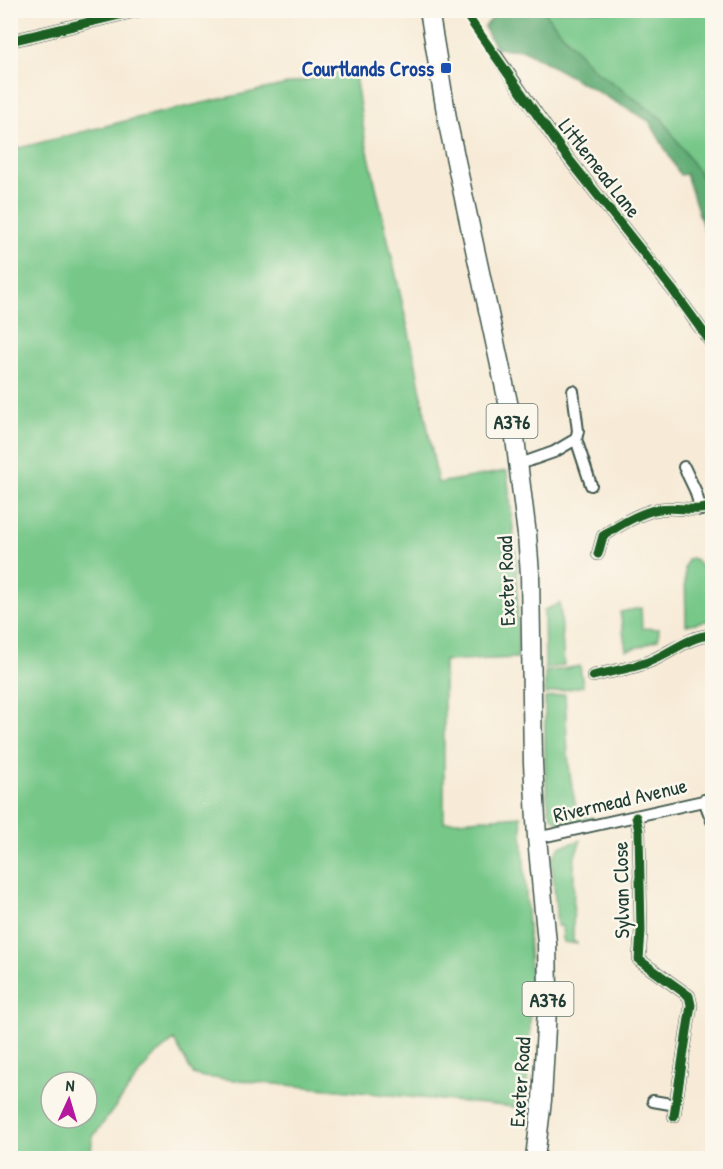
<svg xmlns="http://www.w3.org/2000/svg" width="723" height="1169" viewBox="0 0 723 1169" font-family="'Patrick Hand',sans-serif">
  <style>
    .green { fill: #76c788; stroke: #4a825e; stroke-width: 1.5; fill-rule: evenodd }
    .forest { fill: #60ac74; stroke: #407454; stroke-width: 1.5 }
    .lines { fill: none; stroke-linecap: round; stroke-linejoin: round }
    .minor-casing { stroke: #3f574c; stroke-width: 14 }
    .trunk-casing { stroke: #3f574c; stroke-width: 21 }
    .minor { stroke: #fff; stroke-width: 10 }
    .trunk { stroke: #fff; stroke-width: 18 }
    .cycleway-casing { stroke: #fbf7ec; stroke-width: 13 }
    .cycleway { stroke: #1b5e20; stroke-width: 9 }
    .transit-dot { fill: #1a4fb4; stroke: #fbf7ec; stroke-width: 2 }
    .labels { text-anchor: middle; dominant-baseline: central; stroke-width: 5; stroke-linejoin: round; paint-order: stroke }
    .shield { fill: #fbf7ec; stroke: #61756b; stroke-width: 1.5 }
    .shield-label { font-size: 20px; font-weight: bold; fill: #1f3d34 }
    .transit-label { font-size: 21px; font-weight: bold; fill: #164399; stroke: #fbf7ec; text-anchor: end }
    .street-label { font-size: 21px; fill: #1f3d34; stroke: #fbf7ec }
  </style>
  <rect width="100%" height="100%" fill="#fbf7ec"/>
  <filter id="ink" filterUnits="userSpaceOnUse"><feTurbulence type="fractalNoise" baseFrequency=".0167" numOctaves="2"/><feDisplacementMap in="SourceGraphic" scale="12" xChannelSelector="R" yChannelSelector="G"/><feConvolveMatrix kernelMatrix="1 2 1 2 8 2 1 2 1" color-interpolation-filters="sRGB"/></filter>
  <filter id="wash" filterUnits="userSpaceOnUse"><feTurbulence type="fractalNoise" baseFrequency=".008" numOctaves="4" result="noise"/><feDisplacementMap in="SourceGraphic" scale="24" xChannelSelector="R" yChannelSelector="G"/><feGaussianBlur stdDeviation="1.35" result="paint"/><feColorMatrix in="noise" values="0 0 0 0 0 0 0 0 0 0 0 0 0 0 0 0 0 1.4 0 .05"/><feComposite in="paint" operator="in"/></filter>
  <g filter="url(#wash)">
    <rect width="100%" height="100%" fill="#f7ebd7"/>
    <path class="green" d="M545,11H712V196L706,183L662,119L592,68L548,17Z
      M354,69L365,138L414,355L438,483L507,471L517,566L518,658L444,661V822L521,816C527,913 537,1012 524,1108L203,1077L193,1074L174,1040L151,1059L92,1138L91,1158H11V150L145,116ZM51,1082H87V1118H51Z
      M691,558L696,560L712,579V620L686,625L685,568L688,559Z
      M560,603L564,665L545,669L544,610Z
      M641,608L642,628L659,629L658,639L642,646L626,650L620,612Z
      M580,666L583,686L545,694V672Z
      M565,694C567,734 567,775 578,814L594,818C585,820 571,826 562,824C559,823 553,818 551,815C543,799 545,720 545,698Z
      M581,840L575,856L574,868L573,941L578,944L563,942L562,926H557L552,860L559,847Z"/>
    <path class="forest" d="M499,11H545L548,17L592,68L662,119L706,183L712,196V254L686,174L680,175L649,121L524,50L496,48L484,27Z"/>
  </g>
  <g filter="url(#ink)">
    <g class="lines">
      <defs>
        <path id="minor" d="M10,41L140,10
          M495,54L561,149L672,289L712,344
          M576,439L591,485
          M520,464L554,452L576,439L578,431L573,391
          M684,467L695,490L701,510
          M598,554L603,536C619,525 640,512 660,509C678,506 695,513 712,506
          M593,676C611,671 631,669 648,662C670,654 688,636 712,635
          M704,800L712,821
          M636,817L639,831L641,931L639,960L689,996L691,1005L674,1116
          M537,838L712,799
          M653,1101L676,1105"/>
        <path id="trunk" d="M429,10L448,124L514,430L527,535L530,574L533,763L537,838L547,943L548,991L542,1100L535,1158"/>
      </defs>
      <use href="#minor" class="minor-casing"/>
      <use href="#trunk" class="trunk-casing"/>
      <use href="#minor" class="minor"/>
      <use href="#trunk" class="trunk"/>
      <defs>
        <path id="cycleway" d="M463,10L561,149L672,289L712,344
          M10,41L140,10
          M598,554L603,536C619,525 640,512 660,509C678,506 695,513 712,506
          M593,676C611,671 631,669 648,662C670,654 688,636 712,635
          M636,817L639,831L641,931L639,960L689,996L691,1005L674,1116"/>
      </defs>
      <use href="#cycleway" class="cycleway-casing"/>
      <use href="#cycleway" class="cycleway"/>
    </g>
  </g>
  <rect class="transit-dot" x="440" y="62" width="12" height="12" rx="3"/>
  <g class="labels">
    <g class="shield">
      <rect x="486.5" y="404" width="51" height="34" rx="4.5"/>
      <rect x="522.5" y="982" width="51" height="34" rx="4.5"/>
    </g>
    <g class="shield-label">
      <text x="512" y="421">A376</text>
      <text x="548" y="999">A376</text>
    </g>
    <g class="transit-label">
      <text x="434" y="68">Courtlands Cross</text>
    </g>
    <g class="street-label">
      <text transform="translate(600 168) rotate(52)">Littlemead Lane</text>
      <text transform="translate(506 581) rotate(-92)">Exeter Road</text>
      <text transform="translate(620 800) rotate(-13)">Rivermead Avenue</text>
      <text transform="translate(621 890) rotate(-91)">Sylvan Close</text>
      <text transform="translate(520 1082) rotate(-86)">Exeter Road</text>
    </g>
  </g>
  <rect width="723" height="1169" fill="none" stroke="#fbf7ec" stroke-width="36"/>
  <g transform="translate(69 1100) rotate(4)"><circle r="28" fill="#fbf7ec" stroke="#a3ada2" stroke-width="1.5"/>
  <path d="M0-4.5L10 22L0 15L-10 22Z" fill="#b5179e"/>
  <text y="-9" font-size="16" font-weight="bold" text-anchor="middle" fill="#1f3d34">N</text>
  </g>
</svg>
